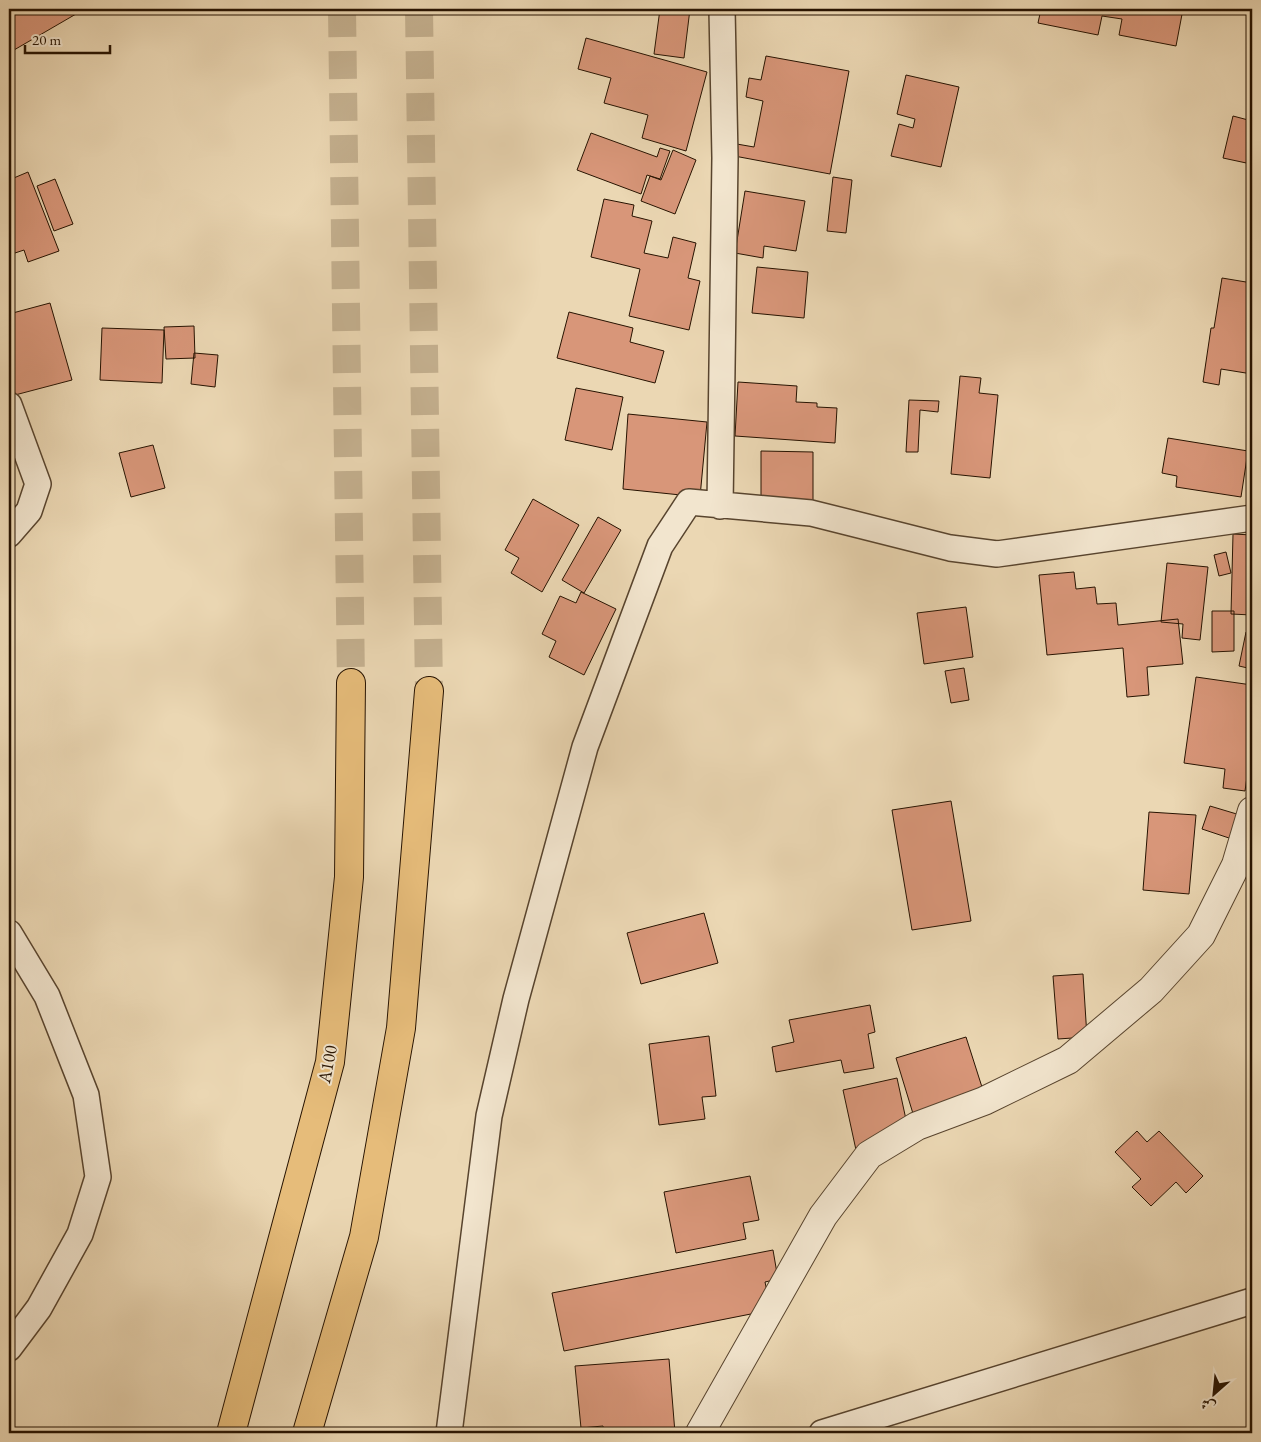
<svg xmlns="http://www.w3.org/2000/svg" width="1261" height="1442" viewBox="0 0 1261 1442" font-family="'EB Garamond',Amiri,serif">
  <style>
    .building { fill: #d89679; stroke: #271301 }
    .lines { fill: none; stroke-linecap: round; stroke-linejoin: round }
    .motorway-tunnel { stroke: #c4b08f; stroke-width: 28; stroke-dasharray: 28 14; stroke-linecap: butt }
    .minor-casing { stroke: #58442e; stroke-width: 28 }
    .tertiary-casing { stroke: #58442e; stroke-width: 30 }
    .motorway-casing { stroke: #271301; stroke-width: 30 }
    .minor { stroke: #f2e5ce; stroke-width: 25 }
    .tertiary { stroke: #f2e5ce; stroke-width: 28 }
    .motorway { stroke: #e6bc7a; stroke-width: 28 }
    .labels { text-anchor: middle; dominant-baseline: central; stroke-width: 4; stroke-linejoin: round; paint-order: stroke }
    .street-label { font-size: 18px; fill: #271301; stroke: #f2e5ce }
  </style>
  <rect width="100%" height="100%" fill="#ebd7b3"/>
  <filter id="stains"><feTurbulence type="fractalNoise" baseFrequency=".004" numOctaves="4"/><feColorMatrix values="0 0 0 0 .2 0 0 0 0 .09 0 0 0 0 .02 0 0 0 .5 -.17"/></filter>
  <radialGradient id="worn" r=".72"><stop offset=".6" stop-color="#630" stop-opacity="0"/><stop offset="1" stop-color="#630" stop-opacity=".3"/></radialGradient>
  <path class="building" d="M9,9H73L76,14L14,50L9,40Z
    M660,9H690L684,58L654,54Z
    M1041,9H1183L1176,46L1119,35L1122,19L1102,16L1098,35L1038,23Z
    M586,38L707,72L686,151L642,138L648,115L604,103L611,78L578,69Z
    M766,56L849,71L830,174L729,155L731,143L754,147L763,101L746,97L749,78L761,80Z
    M906,75L959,87L941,167L891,156L899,124L913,128L915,119L897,114Z
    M1233,116L1252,121L1251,164L1223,158Z
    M591,133L657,157L660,148L670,151L660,179L647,175L641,194L577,170Z
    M673,150L696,160L675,214L641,201L650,176L661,180Z
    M28,172L59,251L28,262L24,250L9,255V180Z
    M833,177L852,180L846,233L827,231Z
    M55,179L73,224L54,231L37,186Z
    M745,191L805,201L796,251L764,246L763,258L735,253Z
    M604,199L634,205L632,216L652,221L644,253L668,258L673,237L696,243L688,278L700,281L689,330L629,316L640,269L591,257Z
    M757,267L808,272L804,318L752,313Z
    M1222,278L1252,283V374L1221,369L1219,385L1203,382L1211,328H1214Z
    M50,303L72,380L15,395L9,374V314Z
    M569,312L633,328L630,342L664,351L655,383L557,358Z
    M194,326L195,358L166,359L164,327Z
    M102,328L164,330L162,383L100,380Z
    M194,353L218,355L215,387L191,384Z
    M960,376L981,378L979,393L998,395L990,478L951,474Z
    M738,382L797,386L796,402L817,403V407L837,408L835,443L735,436Z
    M576,388L623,397L612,450L565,440Z
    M909,400L939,401L938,412L920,410L918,452H906Z
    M628,414L707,422L700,497L623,489Z
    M1168,438L1248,451L1241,497L1176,487L1177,476L1162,473Z
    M153,445L165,488L131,497L119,453Z
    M761,451L813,452V504H761Z
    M533,499L579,525L542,592L511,573L519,558L505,550Z
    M598,517L621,530L584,593L562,580Z
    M1233,534L1252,535V615L1231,614Z
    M1226,552L1231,573L1219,576L1214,555Z
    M1167,563L1208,567L1200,640L1182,638L1183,624L1161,622Z
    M1074,572L1076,589L1095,587L1097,604L1116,603L1118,625L1178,619L1183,664L1147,667L1149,695L1127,697L1123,648L1047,655L1039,575Z
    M581,592L616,609L584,675L549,657L556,641L542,634L560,596L576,603Z
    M966,607L973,657L924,664L917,613Z
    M1212,611H1234V651L1212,652Z
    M1246,632L1252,633V669L1239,666Z
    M964,668L969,700L951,703L945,671Z
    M1196,677L1252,685V741L1245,791L1223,788L1225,769L1184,763Z
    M951,801L971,921L912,930L892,810Z
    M1210,806L1240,815L1232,839L1202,829Z
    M1149,812L1196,815L1189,894L1143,890Z
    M704,913L718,963L641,984L627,933Z
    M1083,974L1087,1037L1058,1039L1053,976Z
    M870,1005L875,1032L868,1034L874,1068L844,1073L841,1060L776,1072L772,1047L794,1042L789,1020Z
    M709,1036L716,1096L702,1097L705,1119L659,1125L649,1044Z
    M966,1037L989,1109L918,1130L896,1058Z
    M897,1078L910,1138L856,1150L843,1090Z
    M1137,1131L1147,1142L1159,1131L1203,1176L1186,1193L1176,1182L1151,1206L1132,1187L1141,1179L1115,1152Z
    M750,1176L759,1220L743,1223L746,1239L676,1253L664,1192Z
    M773,1250L778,1279L765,1282L771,1310L564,1351L552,1293Z
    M669,1359L675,1433H604L603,1426L581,1428L575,1366Z"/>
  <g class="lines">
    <path class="motorway-tunnel" d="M342,9L351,683
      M419,9L429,691"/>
    <defs>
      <path id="minor" d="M9,405L38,484L29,511L9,534
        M720,506L725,158L722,9
        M9,933L47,996L86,1095L98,1177L80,1234L39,1308L9,1348
        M449,1433L489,1116L516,999L585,747L660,546L689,502L811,513L950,548L997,554L1252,518
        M822,1433L1252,1301"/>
      <path id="tertiary" d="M700,1433L823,1216L869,1155L917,1126L984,1101L1068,1060L1151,990L1201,935L1236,865L1252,811"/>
      <path id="motorway" d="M231,1433L330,1062L349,877L351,683
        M307,1433L364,1237L401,1028L429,691"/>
    </defs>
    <use href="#minor" class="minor-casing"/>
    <use href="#tertiary" class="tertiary-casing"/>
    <use href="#motorway" class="motorway-casing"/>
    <use href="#minor" class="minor"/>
    <use href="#tertiary" class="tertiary"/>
    <use href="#motorway" class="motorway"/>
  </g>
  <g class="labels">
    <g class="street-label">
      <text transform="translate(327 1064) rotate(-79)">A100</text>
    </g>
  </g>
  <rect width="1261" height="1442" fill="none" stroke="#ebd7b3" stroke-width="30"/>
  <rect x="10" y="10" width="1241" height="1422" fill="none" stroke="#271301" stroke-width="2.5"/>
  <rect x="15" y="15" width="1231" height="1412" fill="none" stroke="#271301"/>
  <g transform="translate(1214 1394) rotate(207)" stroke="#f2e5ce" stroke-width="4" paint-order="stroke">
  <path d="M0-4L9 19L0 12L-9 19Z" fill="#271301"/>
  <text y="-8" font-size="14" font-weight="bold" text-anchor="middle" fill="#271301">ش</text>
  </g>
  <path d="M25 45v8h85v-8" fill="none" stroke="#271301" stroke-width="2.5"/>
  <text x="32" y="45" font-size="15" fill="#271301" stroke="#f2e5ce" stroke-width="4" paint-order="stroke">20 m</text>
  <rect width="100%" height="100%" filter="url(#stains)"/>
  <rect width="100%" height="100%" fill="url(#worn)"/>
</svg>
